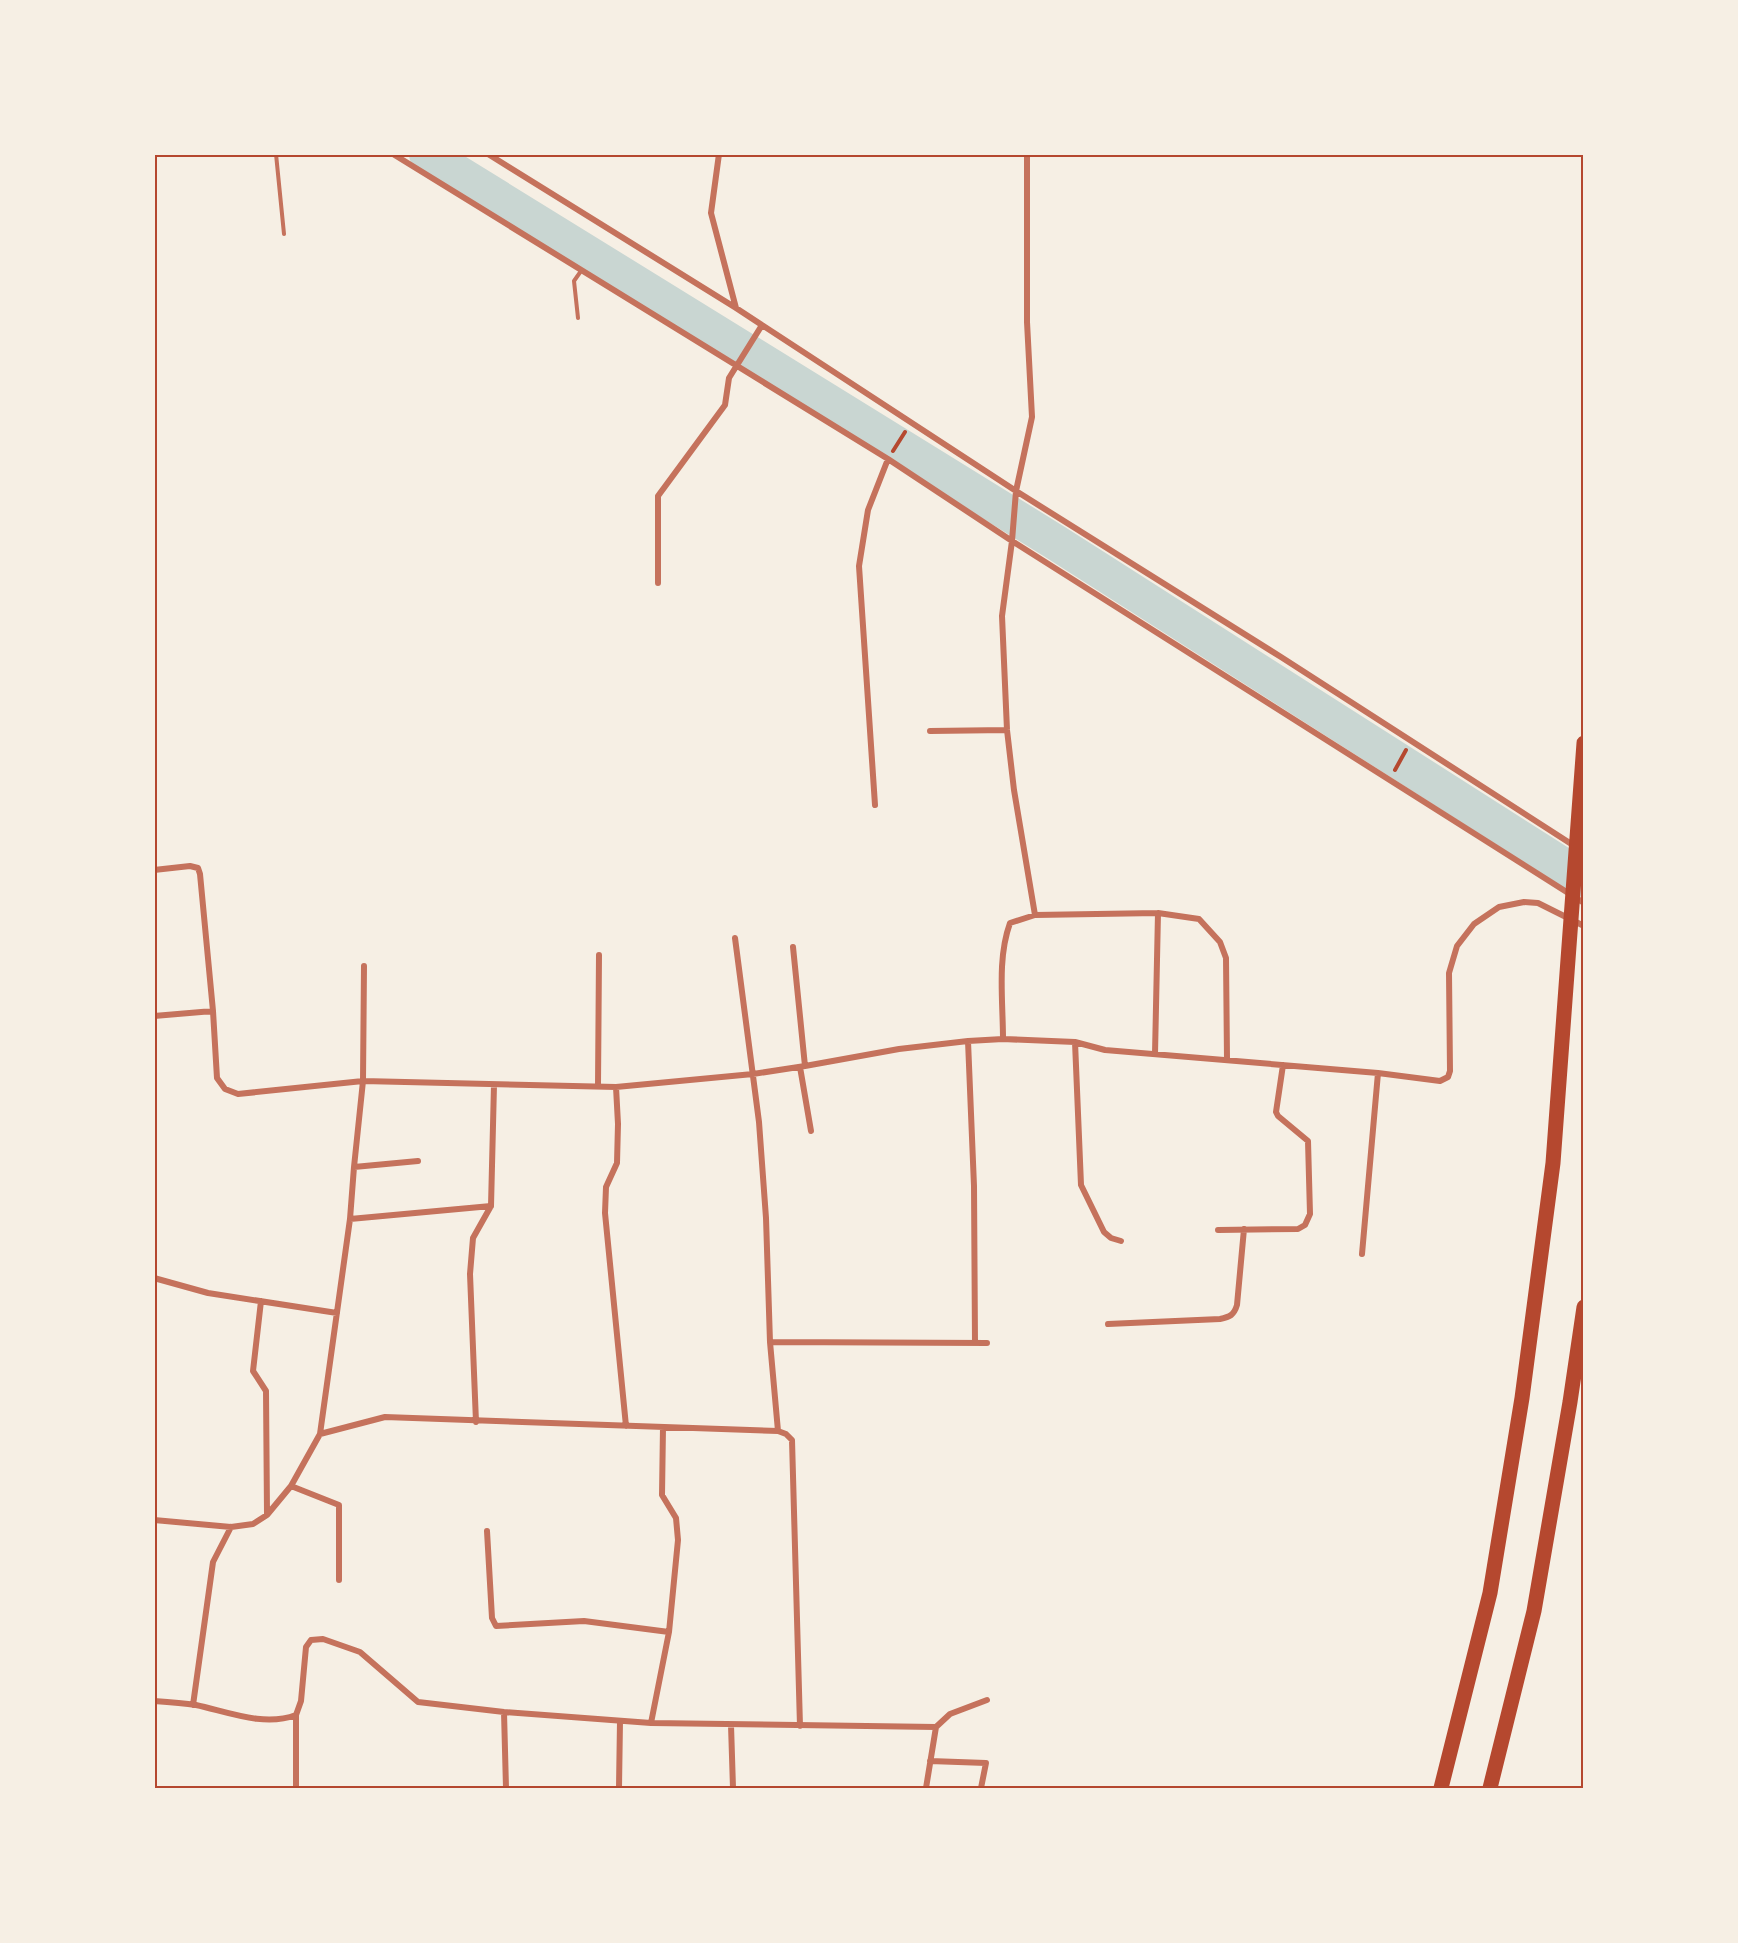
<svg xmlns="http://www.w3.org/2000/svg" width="1738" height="1943" viewBox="0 0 1738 1943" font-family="'Source Sans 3',sans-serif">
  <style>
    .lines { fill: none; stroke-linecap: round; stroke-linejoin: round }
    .river { stroke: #c9d6d2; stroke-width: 36 }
    .path { stroke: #b5482f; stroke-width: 4 }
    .service { stroke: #c5725c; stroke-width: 4 }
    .minor { stroke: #c5725c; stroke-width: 6 }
    .motorway { stroke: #b5482f; stroke-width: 15 }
    .neatline { fill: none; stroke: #b5482f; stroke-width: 2 }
  </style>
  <rect width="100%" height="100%" fill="#f6efe4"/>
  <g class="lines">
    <path class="river" d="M427,154L1055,542L1584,879"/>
    <path class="path" d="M893,451L905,432
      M1395,770L1406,750"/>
    <path class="service" d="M276,154L284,234
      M578,318L574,281L581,271"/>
    <path class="minor" d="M393,154L888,459L1012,541L1584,903
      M488,154L736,308L1016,491L1281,657L1576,847
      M719,154L711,213L736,308
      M1027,154V322L1032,417L1016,491L1012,541L1002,616L1007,730L1014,790L1035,915
      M658,583V496L725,405L729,378L762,325
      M930,731L1007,730
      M875,805L859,566L868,510L888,459
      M154,870L190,866L198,868L200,874L213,1011
      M735,938L759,1122L766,1218L770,1342L778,1431
      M793,947L805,1066
      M154,1016L213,1011L217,1078L225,1089L238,1094L363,1081L616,1087L753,1074L805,1066L899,1049L968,1041L1003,1039L1075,1042L1105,1050L1378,1073L1440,1081L1448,1077L1450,1071L1449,973L1457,946L1474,924L1499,907L1524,902L1538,903L1584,926
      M1003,1039C1003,1001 997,959 1010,923L1035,915L1158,913L1199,919L1220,942L1226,958L1227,1059
      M968,1041L974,1186L975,1343
      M1075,1042L1081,1185L1104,1232L1111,1238L1121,1241
      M1155,1054L1158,913
      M800,1067L811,1131
      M598,1086L599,955
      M616,1087L618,1124L617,1163L606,1187L605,1213L626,1426
      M354,1167L363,1081L364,966
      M350,1219L491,1206
      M1218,1230L1298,1229L1305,1225L1310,1214L1308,1141L1278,1116L1276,1112L1283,1065
      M1362,1254L1378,1073
      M154,1278L208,1293L337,1313
      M261,1301L253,1371L266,1391L267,1514
      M1108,1324L1220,1319C1230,1317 1234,1315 1237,1305L1244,1229
      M770,1342L987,1343
      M476,1422L470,1274L473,1238L491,1206L494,1085
      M663,1427L662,1495L676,1518L678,1540L669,1632
      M320,1434L385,1417L778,1431L786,1434L792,1440L800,1726
      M291,1486L339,1505V1580
      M154,1520L231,1527L253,1524L267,1515L291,1486L320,1434L350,1219L354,1167L418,1161
      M487,1531L492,1618L496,1626L584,1621L669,1632L651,1723
      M154,1701C168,1702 182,1703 196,1705C228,1712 264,1727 296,1715L301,1701L306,1647L311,1640L323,1639L360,1652L418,1702L504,1712L651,1723L936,1727
      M193,1705L213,1562L231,1527
      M504,1712L506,1788
      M731,1725L733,1788
      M930,1761L986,1763L981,1788
      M296,1788V1715
      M619,1788L620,1721
      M926,1788L936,1727L950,1714L987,1700"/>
    <path class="motorway" d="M1441,1788L1490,1593L1522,1398L1553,1163L1584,743
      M1490,1788L1534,1611L1570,1402L1584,1307"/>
  </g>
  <rect width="1738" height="1943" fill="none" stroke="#f6efe4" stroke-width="312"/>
  <rect x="156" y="156" width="1426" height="1631" class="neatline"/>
</svg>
